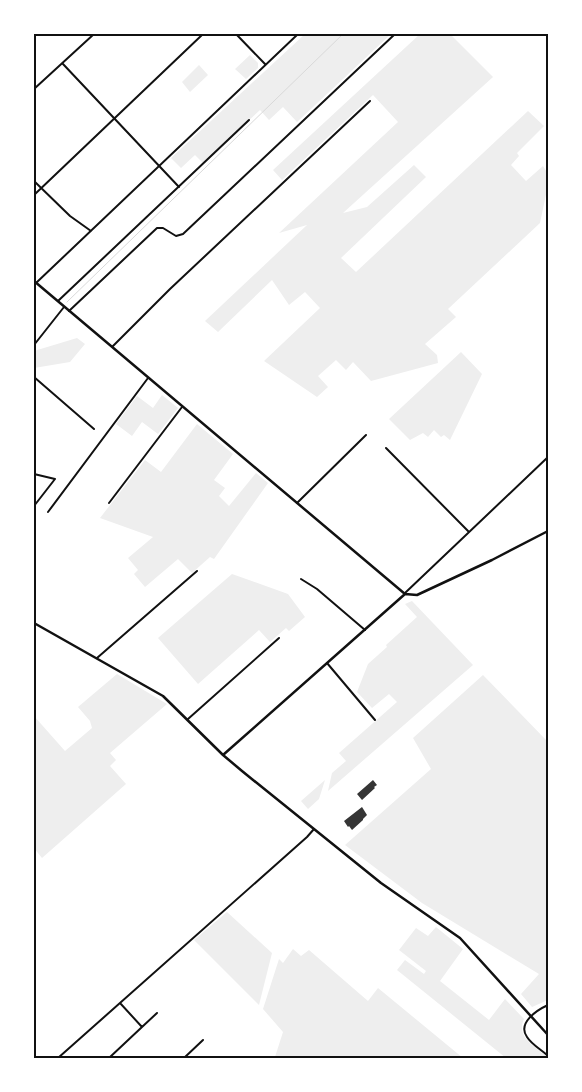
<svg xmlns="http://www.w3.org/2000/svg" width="582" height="1092" viewBox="0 0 582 1092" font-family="'Public Sans',sans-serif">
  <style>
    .green { fill: #eee }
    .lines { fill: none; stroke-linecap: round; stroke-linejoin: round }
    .stream { stroke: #d9d9d9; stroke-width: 1 }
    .building { fill: #353535 }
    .minor { stroke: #111; stroke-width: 2 }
    .tertiary { stroke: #111; stroke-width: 2.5 }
    .neatline { fill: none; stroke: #111; stroke-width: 2 }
  </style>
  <rect width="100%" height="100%" fill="#fff"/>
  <path class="green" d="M305,34H391L297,122L283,107L269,120L260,110L203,163L195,155L181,168L171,158Z
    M420,34H450L493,77L343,213L367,207L414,165L426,177L341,258L356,272L528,111L544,126L517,153L519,156L511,165L526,181L543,166L548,174V185L540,223L448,309L456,317L425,344L437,355L438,363L371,381L353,362L346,370L336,360L318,376L328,387L317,397L264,361L320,308L305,292L289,305L272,280L218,332L205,321L307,225L279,233L398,122L373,95L282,180L273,170Z
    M250,55L258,63V68L246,79L235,69Z
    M199,65L208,75L190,92L182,82Z
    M77,338L85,344L70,362L34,368V351Z
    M461,352L482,374L450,440L444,435L441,437L434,430L428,437L423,433L410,440L389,419Z
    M162,395L178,408L158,434L142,422L132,436L116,424L137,396L153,408Z
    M197,424L233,454L214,480L225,488L219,496L229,506L256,473L268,483L214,559L210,557L192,573L178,559L145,587L134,574L138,570L128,558L153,537L100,518L145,460L161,472Z
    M232,574L288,594L305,617L289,631L286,628L270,642L259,630L198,684L158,638Z
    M412,601L473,665L328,791L332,773L346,761L339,753L397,702L389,694L372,708L357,692L368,664L387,647L386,645L417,617L405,604Z
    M117,674L167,704L110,753L116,760L110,766L126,784L42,858L34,848V716L65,751L92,728L90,721L78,707Z
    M483,675L548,742V1000L532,1007L521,994L539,974L422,903L345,845L431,769L413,738Z
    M325,780L319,799L308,809L301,801Z
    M227,912L272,953L259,1005L194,940Z
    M436,927L463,949L440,981L489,1020L505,999L524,1019C515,1038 537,1047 548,1058H506L397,970L405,960L424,974L426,971L399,950L416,928L428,936Z
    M293,949L301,956L309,950L368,1001L378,988L463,1058H276L275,1057L283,1032L263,1009L279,959L283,963Z"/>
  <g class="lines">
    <path class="stream" d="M67,302L343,34"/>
  </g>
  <path class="building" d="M373,780L377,785L374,787L375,788L362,800L357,794Z
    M362,807L367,815L363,819V820L352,830L349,826L348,827L344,821Z"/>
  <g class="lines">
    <path class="minor" d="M236,34L265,64
      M63,64L179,187
      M34,89L94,34
      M34,181L70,216L91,231
      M34,195L203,34
      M36,283L298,34
      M58,301L249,120
      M69,311L157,228H163L176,236L183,234L395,34
      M34,345L64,307
      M113,346L170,289L370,101
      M34,377L94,429
      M386,448L469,532
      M34,474L55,479L34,506
      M109,503L182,407
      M297,503L366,435
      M48,512L148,378
      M301,579L317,589L365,630
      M405,593L548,457
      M97,658L197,571
      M327,663L375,720
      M188,719L279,638
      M120,1003L142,1027L157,1013
      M548,1005C537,1010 517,1023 527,1037C532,1045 542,1050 548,1056
      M58,1058L307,837L314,829
      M109,1058L142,1027
      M184,1058L203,1040"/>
    <path class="tertiary" d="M34,281L405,594L417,595L492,560L548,531
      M34,623L163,696L223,755L242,771L381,883L460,938L548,1035
      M223,755L405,594"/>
  </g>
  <rect width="582" height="1092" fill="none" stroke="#ffffff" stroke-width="70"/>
  <rect x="35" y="35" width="512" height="1022" class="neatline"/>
</svg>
